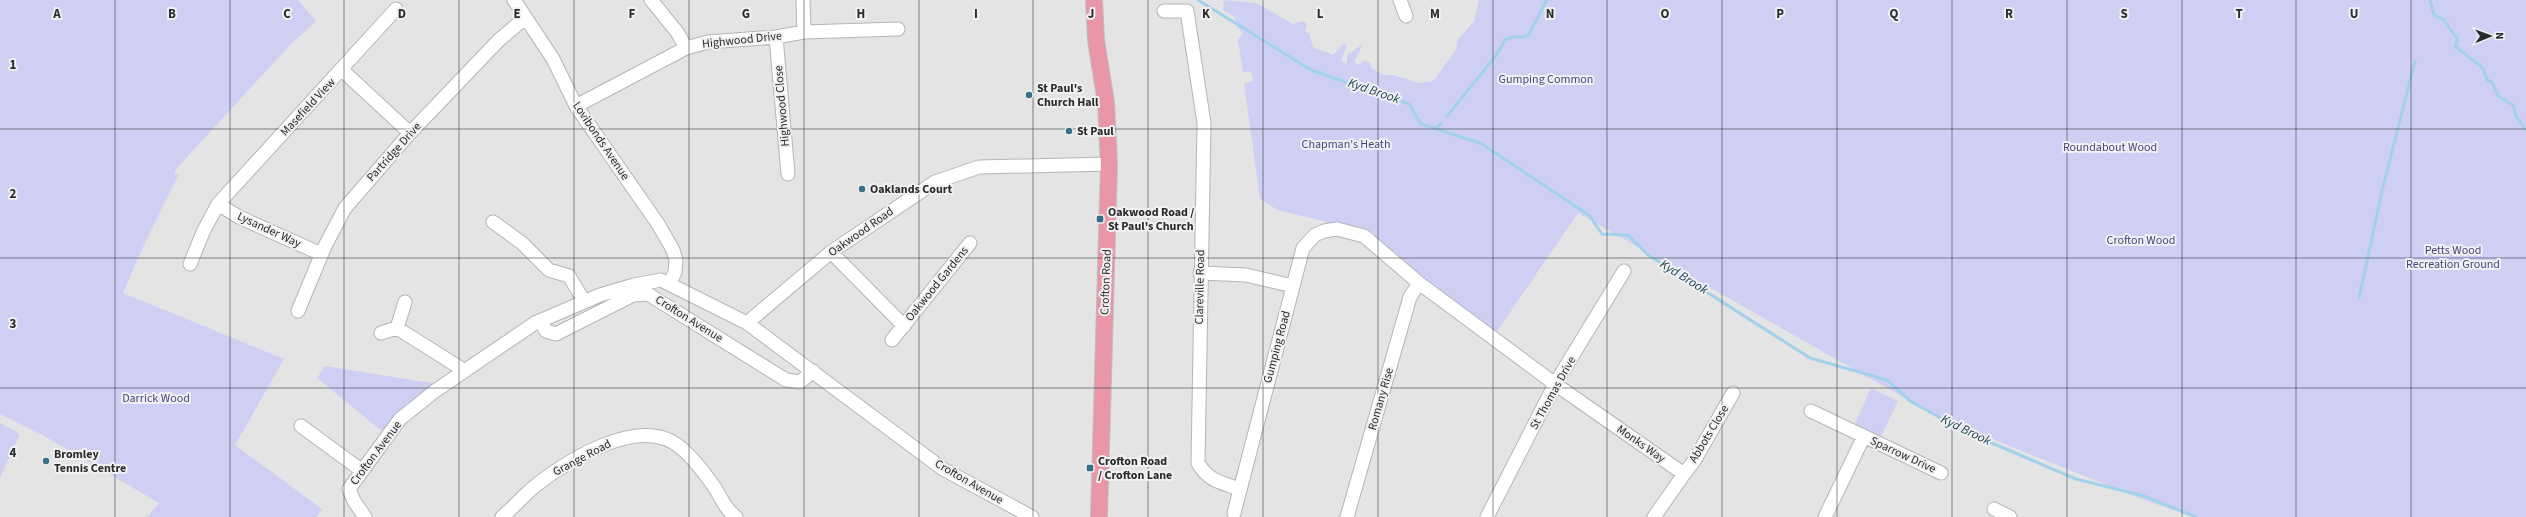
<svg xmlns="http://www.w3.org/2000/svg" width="2526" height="517" viewBox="0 0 2526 517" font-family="'Source Sans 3',sans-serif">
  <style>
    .green { fill: #cfcff4 }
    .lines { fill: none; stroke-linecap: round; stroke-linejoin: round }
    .stream { stroke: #a2d2ea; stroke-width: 3 }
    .minor-casing { stroke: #b5b5b7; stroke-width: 15 }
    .major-casing { stroke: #bfbfbf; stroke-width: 18 }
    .minor { stroke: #fff; stroke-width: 13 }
    .major { stroke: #e996a6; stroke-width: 16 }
    .grid { fill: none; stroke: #2a2b2b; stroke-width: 1; stroke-opacity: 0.55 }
    .poi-dot { fill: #357288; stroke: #f1f1f3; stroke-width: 1.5 }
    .labels { text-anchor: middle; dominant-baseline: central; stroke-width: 4; stroke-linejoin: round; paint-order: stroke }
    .street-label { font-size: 12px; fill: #2a2b2b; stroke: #f1f1f3 }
    .park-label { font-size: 12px; fill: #4a457d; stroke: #f1f1f3 }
    .poi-label { font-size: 12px; font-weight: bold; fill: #2a2b2b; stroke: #f1f1f3; text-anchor: start }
    .water-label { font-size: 13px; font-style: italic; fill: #133c4e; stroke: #f1f1f3 }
    .grid-label { font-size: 13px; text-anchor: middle; font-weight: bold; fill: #2a2b2b; stroke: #f1f1f3; stroke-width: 4; stroke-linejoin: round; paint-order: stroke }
  </style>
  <rect width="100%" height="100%" fill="#e4e4e5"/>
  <path class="green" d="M0,0H298L316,21L291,44L176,169L174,175L179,174L144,245L123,293L284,359L235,445L322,509L316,517H147L159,503L44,436L0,414Z
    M1224,0L1256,3L1293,24L1303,21L1307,24L1305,32L1309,33L1313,47L1333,55L1344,43L1347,45L1341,61L1347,64V55L1363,44L1354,62L1359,65L1365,60L1371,64V68L1383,75H1394L1417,83L1433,81L1456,50L1457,41L1474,21L1479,0H2526V517H2194L2147,501L1942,419L1578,213L1498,330L1493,331L1456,303L1455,300L1452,298L1446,301L1412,272C1410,265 1400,256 1394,251L1391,253L1376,238L1373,232L1330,225L1324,221L1277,210L1260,198L1244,84L1253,81L1251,72H1243L1238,40L1243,34L1236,25L1235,17L1223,10Z
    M325,366L437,384L396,413L383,432L317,378Z
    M1871,388L1898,401L1880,438L1854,426Z
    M0,423L20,434L0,478Z"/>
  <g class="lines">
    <path class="stream" d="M1198,0L1311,70L1409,104L1421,124L1480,143L1589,215L1602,234L1628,235L1647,254L1810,358L1887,380L1910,401L1964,431L2076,479L2144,496L2196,517
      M2430,0L2434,15L2443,19L2458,40L2455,46L2483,68L2487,80L2492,82L2498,96L2513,105L2517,118L2526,130
      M1447,116L1495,57L1505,40L1512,37H1526L1529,34L1547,0
      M1436,129L1441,123
      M2359,298L2382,191L2415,61"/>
    <defs>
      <path id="minor" d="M514,0L553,59L576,106L658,224L673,250L676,260L675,272L670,283
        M651,0L677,32L686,48
        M803,0L804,32
        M1400,0L1406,16
        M1164,11H1187L1204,123L1198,463C1208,481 1222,483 1240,489
        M776,37L788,174
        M342,70L410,133
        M576,106L686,48L708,42L776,37L804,32L898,29
        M218,204L239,217L321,254
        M493,222L522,243L549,270L569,276L584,301
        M831,252L904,326
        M190,264L204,230L218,204L396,9
        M1200,273L1246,275L1293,286
        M405,302L397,328L465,371
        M298,311L325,246L345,208L410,133L499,40L525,18
        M541,321L546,331L556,334L633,295L648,294L786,380L800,382L813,371
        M747,323L831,252L935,182L979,167L1109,164
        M381,333L397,328
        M892,340L970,243
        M1811,411L1941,473
        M301,426L361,470
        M1684,474L1694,461L1733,393
        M1994,509L2010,517
        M1234,513L1303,248L1315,235L1324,231L1337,229L1364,236L1419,283L1555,384L1684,474L1654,517
        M365,517L354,501L349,489L400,419L435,391L535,323L600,295L634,285L661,280L747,323L943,469L1032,517
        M502,517C514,507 524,495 535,486C568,460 642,413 681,448C693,458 706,475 715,488C721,498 726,510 736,517
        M1347,517L1410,297L1419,283
        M1487,517L1555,384L1624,271
        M1825,517L1864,436"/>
      <path id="major" d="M1094,0L1096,40L1106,103L1109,164L1099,517"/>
    </defs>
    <use href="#minor" class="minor-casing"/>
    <use href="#major" class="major-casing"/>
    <use href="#minor" class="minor"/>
    <use href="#major" class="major"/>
  </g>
  <path class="grid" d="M115,0V517M230,0V517M344,0V517M459,0V517M574,0V517M689,0V517M804,0V517M919,0V517M1033,0V517M1148,0V517M1263,0V517M1378,0V517M1493,0V517M1607,0V517M1722,0V517M1837,0V517M1952,0V517M2067,0V517M2182,0V517M2296,0V517M2411,0V517M0,129H2526M0,258H2526M0,388H2526"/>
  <g class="poi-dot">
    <circle cx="1029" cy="95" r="4"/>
    <circle cx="1069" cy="131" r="4"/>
    <circle cx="862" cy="189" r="4"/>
    <rect x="1096" y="215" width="8" height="8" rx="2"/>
    <circle cx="46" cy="461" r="4"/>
    <rect x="1086" y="464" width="8" height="8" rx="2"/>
  </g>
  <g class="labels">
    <g class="street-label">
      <text transform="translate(742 40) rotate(-6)">Highwood Drive</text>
      <text transform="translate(782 106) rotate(-95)">Highwood Close</text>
      <text transform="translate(308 107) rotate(-47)">Masefield View</text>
      <text transform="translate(601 141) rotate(56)">Lovibonds Avenue</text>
      <text transform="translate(394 152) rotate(-48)">Partridge Drive</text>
      <text transform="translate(269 230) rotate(25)">Lysander Way</text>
      <text transform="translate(861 232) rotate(-35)">Oakwood Road</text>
      <text transform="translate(1106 282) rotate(-88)">Crofton Road</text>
      <text transform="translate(937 284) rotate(-51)">Oakwood Gardens</text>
      <text transform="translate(1200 287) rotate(-89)">Clareville Road</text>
      <text transform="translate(689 319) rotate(32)">Crofton Avenue</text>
      <text transform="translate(1277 347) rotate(-75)">Gumping Road</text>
      <text transform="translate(1553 393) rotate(-61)">St Thomas Drive</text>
      <text transform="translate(1381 399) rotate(-74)">Romany Rise</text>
      <text transform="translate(1709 434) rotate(-59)">Abbots Close</text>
      <text transform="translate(1641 444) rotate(35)">Monks Way</text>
      <text transform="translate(376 453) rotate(-53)">Crofton Avenue</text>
      <text transform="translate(1903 455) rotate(25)">Sparrow Drive</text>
      <text transform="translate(582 458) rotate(-28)">Grange Road</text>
      <text transform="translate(969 482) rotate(30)">Crofton Avenue</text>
    </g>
    <g class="park-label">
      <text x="1546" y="79">Gumping Common</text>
      <text x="1346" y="144">Chapman's Heath</text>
      <text x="2110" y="147">Roundabout Wood</text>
      <text x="2141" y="240">Crofton Wood</text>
      <text x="2453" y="250">Petts Wood<tspan x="2453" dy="14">Recreation Ground</tspan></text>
      <text x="156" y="398">Darrick Wood</text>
    </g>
    <g class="poi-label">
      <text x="1037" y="88">St Paul's<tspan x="1037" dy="14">Church Hall</tspan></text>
      <text x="1077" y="131">St Paul</text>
      <text x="870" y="189">Oaklands Court</text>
      <text x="1108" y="212">Oakwood Road /<tspan x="1108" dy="14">St Paul's Church</tspan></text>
      <text x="54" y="454">Bromley<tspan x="54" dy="14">Tennis Centre</tspan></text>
      <text x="1098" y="461">Crofton Road<tspan x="1098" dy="14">/ Crofton Lane</tspan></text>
    </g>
    <g class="water-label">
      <text transform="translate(1374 91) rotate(19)">Kyd Brook</text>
      <text transform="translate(1684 277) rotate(32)">Kyd Brook</text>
      <text transform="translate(1966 430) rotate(26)">Kyd Brook</text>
    </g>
  </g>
  <g class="grid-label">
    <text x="57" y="18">A</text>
    <text x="172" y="18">B</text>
    <text x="287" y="18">C</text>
    <text x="402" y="18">D</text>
    <text x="517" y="18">E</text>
    <text x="632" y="18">F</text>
    <text x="746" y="18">G</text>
    <text x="861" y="18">H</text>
    <text x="976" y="18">I</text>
    <text x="1091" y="18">J</text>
    <text x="1206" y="18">K</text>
    <text x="1320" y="18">L</text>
    <text x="1435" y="18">M</text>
    <text x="1550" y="18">N</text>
    <text x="1665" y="18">O</text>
    <text x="1780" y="18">P</text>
    <text x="1894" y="18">Q</text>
    <text x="2009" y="18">R</text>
    <text x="2124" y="18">S</text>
    <text x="2239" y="18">T</text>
    <text x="2354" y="18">U</text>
    <text x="13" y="69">1</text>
    <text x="13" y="198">2</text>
    <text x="13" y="328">3</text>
    <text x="13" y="457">4</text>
  </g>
  <g transform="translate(2490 36) rotate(89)" stroke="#f1f1f3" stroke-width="3" paint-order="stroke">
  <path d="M0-3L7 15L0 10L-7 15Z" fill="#2a2b2b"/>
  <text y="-6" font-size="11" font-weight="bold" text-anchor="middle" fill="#2a2b2b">N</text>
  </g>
</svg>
